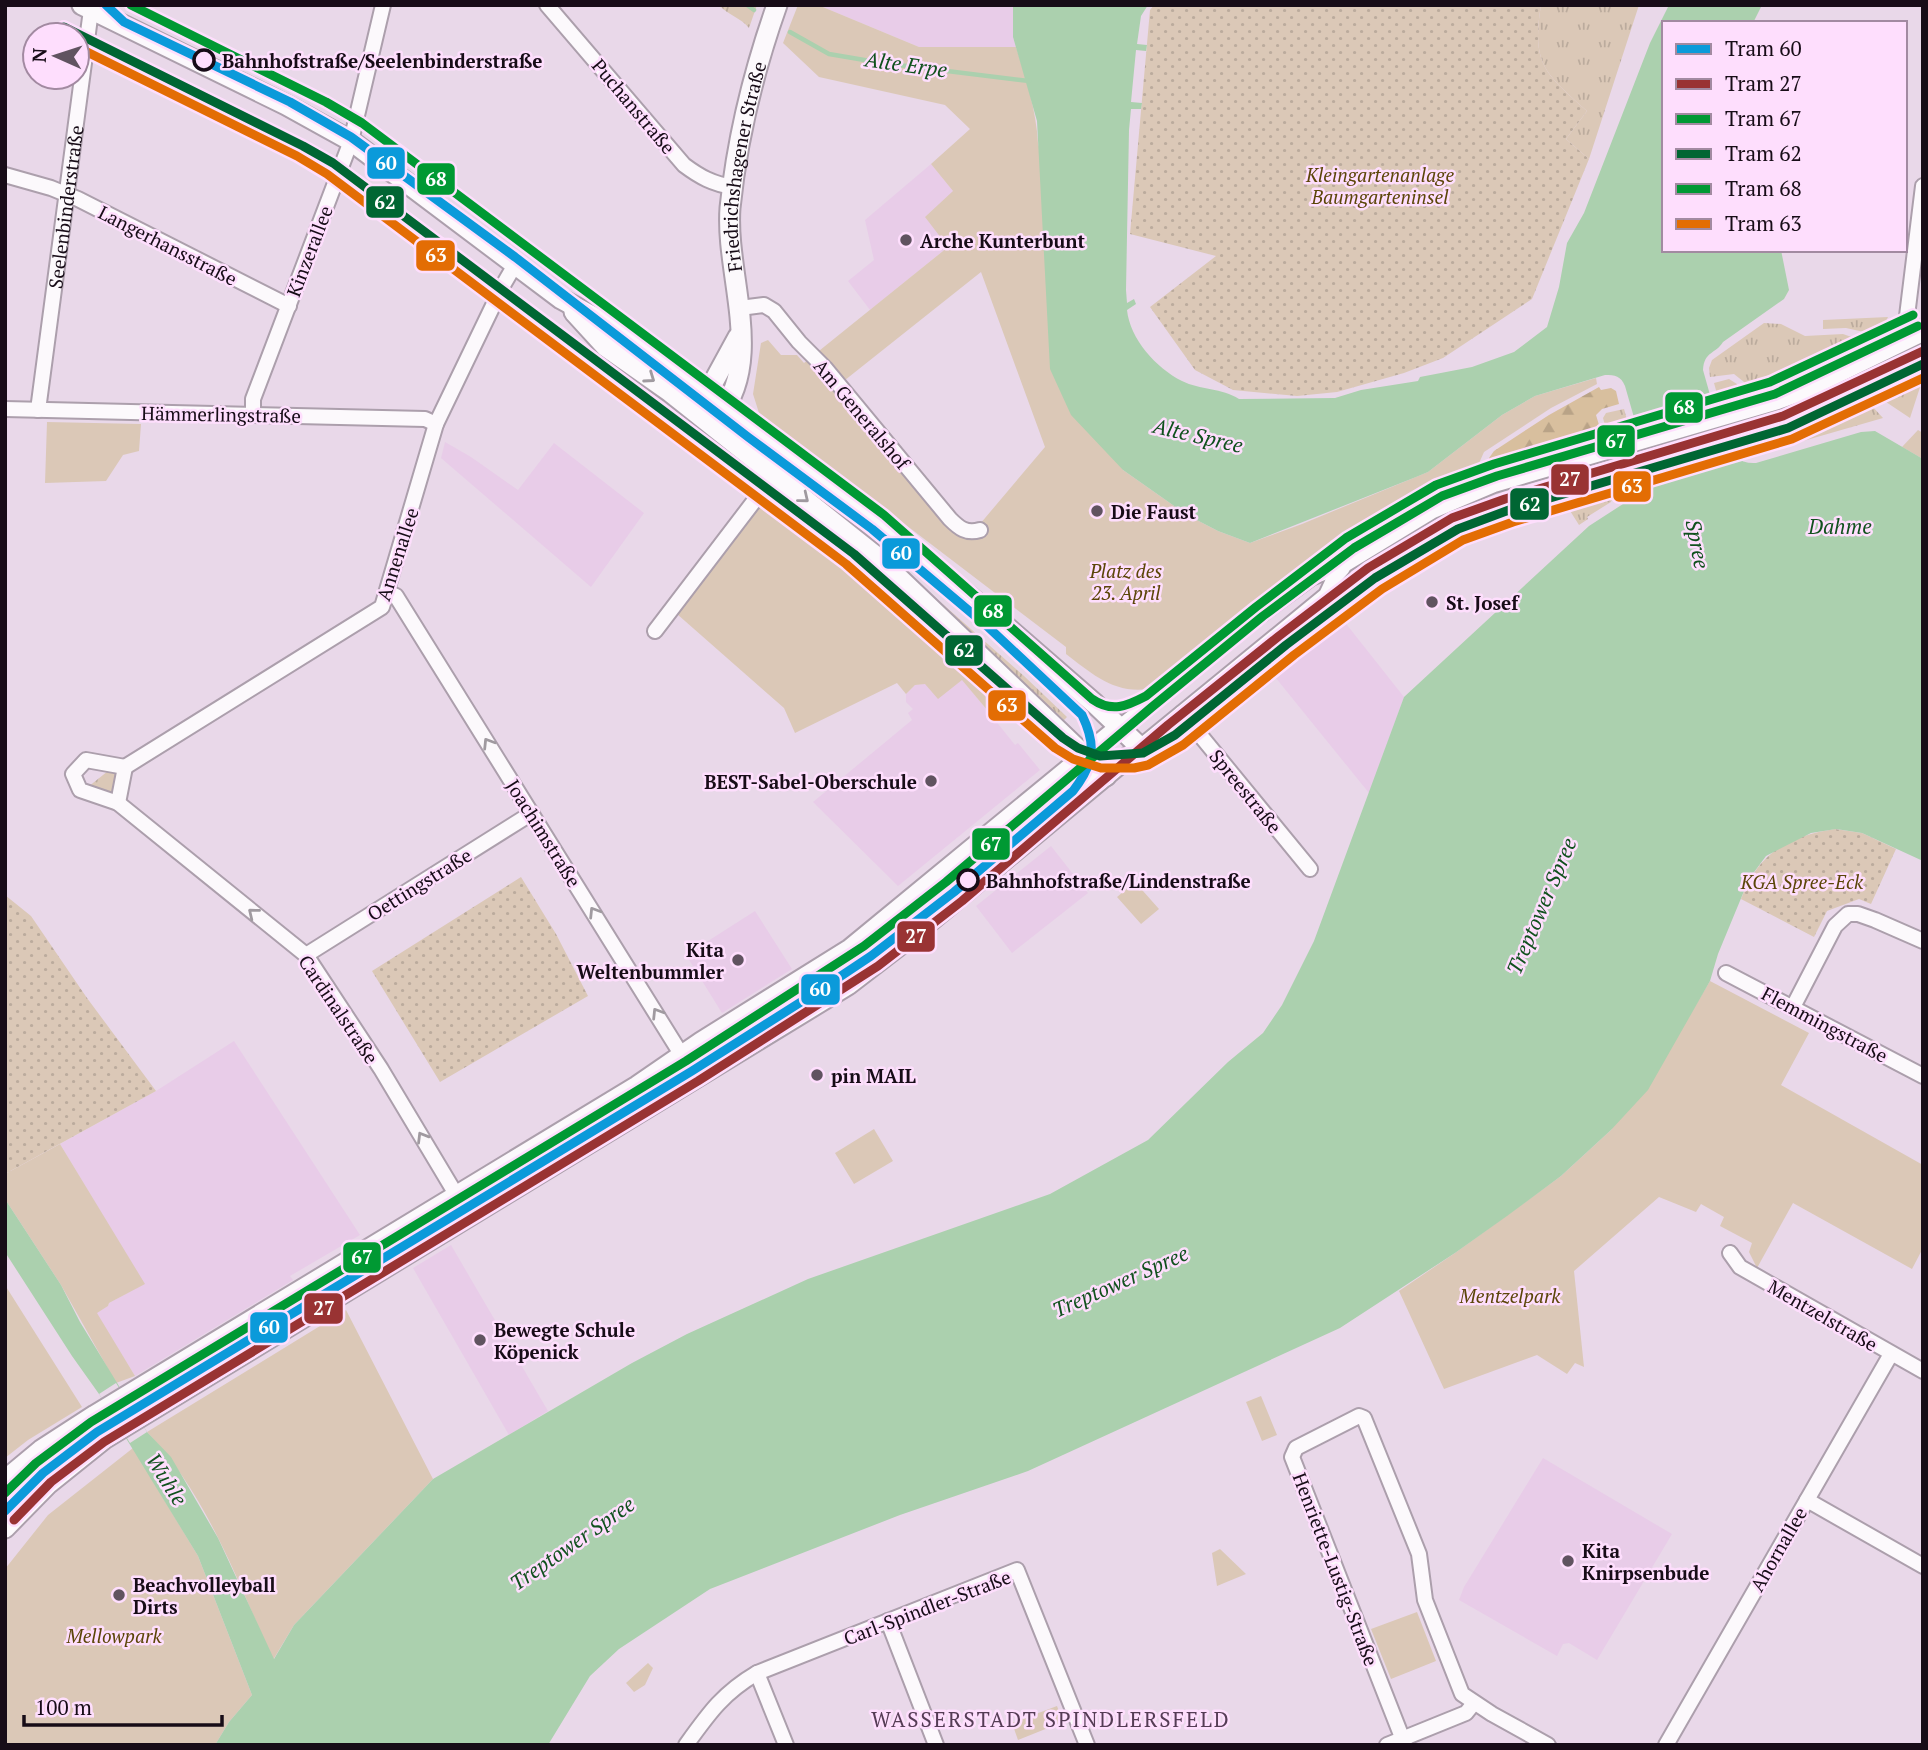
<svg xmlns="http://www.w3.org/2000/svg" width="1928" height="1750" viewBox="0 0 1928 1750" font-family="'PT Serif',serif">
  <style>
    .built { fill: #e8cce8 }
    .grass { fill: url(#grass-tufts) }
    .forest { fill: url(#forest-firs) }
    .park { fill: #dbc8b7; fill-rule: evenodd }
    .garden { fill: url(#garden-dots) }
    .water { fill: #abd0ae }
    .pier { fill: #e9d8e9 }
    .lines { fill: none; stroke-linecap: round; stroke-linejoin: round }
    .stream { stroke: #abd0ae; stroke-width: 4.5 }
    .street-casing { stroke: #ac9fac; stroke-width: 18 }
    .secondary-casing { stroke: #ac9fac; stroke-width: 23 }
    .street { stroke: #fcf9fc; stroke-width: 14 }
    .secondary { stroke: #fcf9fc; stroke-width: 19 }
    .tram-1-casing { stroke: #fedefd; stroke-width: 14 }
    .tram-2-casing { stroke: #fedefd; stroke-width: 14 }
    .tram-3-casing { stroke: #fedefd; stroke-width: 14 }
    .tram-4-casing { stroke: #fedefd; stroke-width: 14 }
    .tram-5-casing { stroke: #fedefd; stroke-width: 14 }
    .tram-6-casing { stroke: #fedefd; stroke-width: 14 }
    .tram-1 { stroke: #0b9ada; stroke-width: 9 }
    .tram-2 { stroke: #933; stroke-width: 9 }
    .tram-3 { stroke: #093; stroke-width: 9 }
    .tram-4 { stroke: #063; stroke-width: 9 }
    .tram-5 { stroke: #093; stroke-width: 9 }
    .tram-6 { stroke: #e36d04; stroke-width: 9 }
    .oneway { stroke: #a09aa0 }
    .stop-dot { fill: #fedefd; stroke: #170c17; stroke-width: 3.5 }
    .poi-dot { fill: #605360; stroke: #fedefd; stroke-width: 2.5 }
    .labels { text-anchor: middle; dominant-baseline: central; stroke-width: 5; stroke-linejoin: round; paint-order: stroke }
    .stop-label { font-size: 19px; font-weight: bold; fill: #170c17; stroke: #fedefd; text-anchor: start }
    .street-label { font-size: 19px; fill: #170c17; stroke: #fedefd }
    .park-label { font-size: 19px; font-style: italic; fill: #5b4508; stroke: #fedefd }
    .poi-label { font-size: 19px; font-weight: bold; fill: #170c17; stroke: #fedefd; text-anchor: start }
    .water-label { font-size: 21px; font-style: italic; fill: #10511d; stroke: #fedefd }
    .neighbourhood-label { font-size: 21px; letter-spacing: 2px; fill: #553c55; stroke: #fedefd }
    .line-badge { stroke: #fedefd; stroke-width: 2.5 }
    .badge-label { font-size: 19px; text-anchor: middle; font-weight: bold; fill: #fff }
  </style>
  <defs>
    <pattern id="grass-tufts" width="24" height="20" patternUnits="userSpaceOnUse" patternTransform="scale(1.75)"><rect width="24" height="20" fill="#dbc8b7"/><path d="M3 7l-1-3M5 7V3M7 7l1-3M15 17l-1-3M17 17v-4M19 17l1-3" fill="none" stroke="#bbab9d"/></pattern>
    <pattern id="forest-firs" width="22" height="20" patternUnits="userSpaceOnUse" patternTransform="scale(1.75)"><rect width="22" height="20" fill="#d8bf9e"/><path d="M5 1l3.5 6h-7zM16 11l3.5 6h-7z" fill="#b9a387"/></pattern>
    <pattern id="garden-dots" width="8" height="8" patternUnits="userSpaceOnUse" patternTransform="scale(1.75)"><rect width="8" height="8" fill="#dbc8b7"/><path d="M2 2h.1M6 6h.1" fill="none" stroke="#bbab9d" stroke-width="1.8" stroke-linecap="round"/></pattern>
  </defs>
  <rect width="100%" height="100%" fill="#e9d8e9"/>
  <path class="built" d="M818,5H1013V37L1016,47H919Z
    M931,164L953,191L948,247L870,310L848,281L874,260L865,220Z
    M445,442L471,457L518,490L554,443L644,513L591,587L441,458Z
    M1336,611L1404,697L1369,793L1267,667Z
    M962,679L1011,740L1015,745L1018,743L1040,770L898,886L813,802L912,720L908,713L913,709L906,702V694L915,685Z
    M1051,846L1088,893L1012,953L976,906Z
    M755,911L792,969L722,1013L686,955Z
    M234,1041L360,1235L290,1276L293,1280L135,1376L96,1313L108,1306L109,1303L144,1284L60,1144L156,1091Z
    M451,1245L548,1411L509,1435L413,1268Z
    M1543,1458L1672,1534L1597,1660L1569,1643L1563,1644L1557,1656L1459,1600L1464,1587Z"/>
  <path class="grass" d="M719,5H757L749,28C741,18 728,15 719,5Z
    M1541,5H1639L1589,159L1566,139L1587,111C1546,74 1531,65 1541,5Z
    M1888,317L1885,323L1873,334L1846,328L1823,329V320Z
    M1764,323L1781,324L1805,336L1843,334L1863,341L1786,377L1747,392L1744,382L1734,374L1710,377L1709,368L1712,360Z
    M1923,363V378L1910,418L1886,402L1879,393Z
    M1729,379L1737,384L1740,395L1719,401L1714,383Z
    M1861,394L1883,418L1751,456C1740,454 1734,449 1731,439L1822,413Z
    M1624,409L1629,427L1607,433L1603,418L1606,413Z
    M1640,463C1642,472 1642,479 1636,486C1624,502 1607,484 1595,476Z
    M1594,481L1613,495L1611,502L1587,517L1588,519L1579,525L1555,487L1567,484L1570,490L1591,484Z
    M876,545L1024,676L1067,717L1064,720L874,547Z
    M976,669L995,687L997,696L993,697L971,670Z
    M108,771L118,773L114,795L88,787Z
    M933,889L936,893L856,955L726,1037Z"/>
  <path class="forest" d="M1599,387L1601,390L1611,388L1616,391L1619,404L1602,409L1596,415L1602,435L1489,464V458L1494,451L1549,415Z"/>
  <path class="park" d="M798,5H818L919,47H1016C1026,78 1036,110 1038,143L1123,470L1187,515L1218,531L1250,543L1302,524L1428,472L1502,415L1535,396L1596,378L1597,384L1551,408L1484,452L1476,470L1445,482L1397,507L1282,582L1212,635L1148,689C1114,694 1091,673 1066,654V647L759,413L753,394L761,343L768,340L781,355H797L804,363L948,247L925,217L953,191L931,164L970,129L945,105L819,77L783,43ZM981,272L1045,447L969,537L946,526L835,388Z
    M47,422L141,424L139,451L123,455L106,481L45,483Z
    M1918,430L1923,433V459L1902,447Z
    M769,491L828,534L926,622L998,712L993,717L962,680L938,699L925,684L915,685L906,694L897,683L795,733L784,708L677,614Z
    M1135,882L1159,909L1141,924L1117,897Z
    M1710,981L1809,1033L1781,1085L1923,1165V1248L1912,1269L1793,1203L1757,1268L1749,1252L1752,1243L1720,1226L1724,1217L1701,1204L1696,1212L1659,1197L1574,1271L1584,1367L1575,1363L1567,1374L1537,1355L1444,1389L1399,1291L1455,1253L1561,1176L1611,1130L1685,1023Z
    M874,1129L893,1161L854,1184L835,1153Z
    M60,1144L145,1284L109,1303L108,1306L97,1313L135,1376L116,1383L61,1285L5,1199V1174Z
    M5,1285L82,1407L28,1440L5,1458Z
    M346,1310L433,1479L294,1625L273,1660C238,1582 207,1495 147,1432Z
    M1261,1396L1277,1435L1262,1441L1246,1402Z
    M133,1448L198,1556L252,1695L229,1722L215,1745H5V1569L48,1515Z
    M1220,1549L1246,1574L1217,1586L1212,1553Z
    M1417,1612L1436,1661L1391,1679L1371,1629Z
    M648,1663L653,1668L645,1685L634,1692L626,1683Z
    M1057,1706L1063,1722L1018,1740L1012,1723Z"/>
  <path class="garden" d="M1154,5H1541C1531,65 1546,74 1587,111L1566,139L1589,159L1532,299L1443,358L1404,373L1337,392L1297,396L1233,390L1195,370L1150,307L1216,256L1130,234L1150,10Z
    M1835,829L1862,833L1896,849L1871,904L1859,899L1827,911L1814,937L1741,899C1758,853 1788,836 1835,829Z
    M521,877L556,934L588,996L440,1082L372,971Z
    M5,895L31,916L87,998L156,1091L5,1174Z"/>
  <path class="water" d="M1013,5H1148L1141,16L1137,44L1147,45L1146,51L1136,50L1131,102L1142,103L1141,109H1131L1129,130L1126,290L1127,303L1134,299L1136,304L1127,310C1130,339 1156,368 1182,381C1200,390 1222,388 1239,399L1335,398L1361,390L1418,381L1420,377L1472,367L1514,352L1547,327L1559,287L1567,243L1584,213L1650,43L1669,5H1762L1753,23H1664V250H1781L1789,290L1784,299L1723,342C1716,354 1704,351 1703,370L1723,441C1729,455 1740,464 1756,463L1861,432L1875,431L1923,459V861L1862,833L1836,829L1811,833L1766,856L1749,879L1718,954L1710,981L1648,1090L1611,1130L1561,1176L1507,1216L1455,1253L1340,1328L1028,1471L900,1515L710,1589L619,1649L590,1676L548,1745H215L229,1722L252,1695L198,1556L99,1394L72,1356L5,1252V1199L61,1285L80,1322L147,1432L171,1457L218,1538L274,1659L294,1625L433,1479L632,1363L687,1334L808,1279L1050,1194L1148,1140L1228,1062L1263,1033L1282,1005L1314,941L1404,697L1589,526L1640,493L1648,481L1649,470L1625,386C1621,376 1615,375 1605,375L1535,396L1502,415L1428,472L1416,477L1250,543L1218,531L1187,515L1123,470L1071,415L1050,369L1037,121L1013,37Z"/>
  <path class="pier" d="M1715,402L1726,438L1644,462L1633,426Z
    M116,1383L147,1432L130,1443L99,1394Z"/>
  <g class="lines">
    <path class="stream" d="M747,5L754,10
      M790,32L829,54L882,63L1029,81"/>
    <defs>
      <g id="street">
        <path d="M547,5L684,165C700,177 713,184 733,187"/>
        <path d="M5,175L51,188L78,199L289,306"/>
        <path d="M740,308L764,305L774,311L799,342L825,368L950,519C959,528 966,534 980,530"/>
        <path d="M1911,338L1907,316L1923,186"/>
        <path d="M5,409L425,419L436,424"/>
        <path id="s1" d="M38,410L91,10"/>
        <path d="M253,415V399L351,141L383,5"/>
        <path d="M387,592L396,596L696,1078"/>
        <path d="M655,631L774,475"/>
        <path d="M1182,713L1310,869"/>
        <path d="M1120,727L1239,631L1311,578L1346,564L1433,511L1494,485L1778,402L1800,394L1923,334"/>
        <path d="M1140,747L1326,595L1334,578L1343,568"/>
        <path d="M125,767L382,607L436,424L502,287L516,263"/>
        <path d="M125,767L86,760L73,774L80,790L118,803L306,955L381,1069L457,1196"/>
        <path d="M118,803L125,767"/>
        <path d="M306,955L532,813"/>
        <path d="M1726,973L1923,1076"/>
        <path d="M1793,1007L1835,926L1848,914H1858L1875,920L1923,941"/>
        <path d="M1730,1253L1740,1267L1923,1371"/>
        <path d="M1807,1500L1923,1566"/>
        <path d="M888,1621L936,1745"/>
        <path d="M757,1673L786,1745"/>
        <path d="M686,1745C709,1713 723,1693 757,1673L1017,1570L1087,1745"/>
        <path d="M1387,1745L1466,1713L1474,1703"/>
        <path d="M1405,1745L1292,1457L1296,1448L1359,1416L1364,1418L1419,1554L1425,1600L1462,1694L1492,1714L1548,1745"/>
        <path d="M1666,1745L1891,1354"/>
      </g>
      <g id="secondary">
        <path d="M574,312L606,347L670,392L877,557L1106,776"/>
        <path d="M698,403L714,381L738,337"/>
        <path id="s2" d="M719,416C765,359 725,274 730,208C737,139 754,70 777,5"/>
        <path d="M5,1480L41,1450L95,1415L637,1086L701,1042L850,949L1120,727"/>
        <path d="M5,1528L48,1484L104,1439L848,985L922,928L1140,747L1095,704L1002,623L841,493L618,330L561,299L351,141L286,105L82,5"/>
      </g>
    </defs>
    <use href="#street" class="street-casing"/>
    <use href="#secondary" class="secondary-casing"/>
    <use href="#street" class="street"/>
    <use href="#secondary" class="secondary"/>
    <defs>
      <path id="tram-1" d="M5,1511L43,1473L97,1432L692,1071L823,988L871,956L954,892L1073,791C1094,764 1097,746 1082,715L987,626L872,529L748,437L515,257L351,137L290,102L124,22L106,5"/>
      <path id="tram-2" d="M14,1520L51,1482L104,1442L698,1081L878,966L962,901L1168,725L1279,636L1368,568L1405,546L1452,518L1505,499L1783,416L1923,351"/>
      <path id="tram-3" d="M5,1493L36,1463L91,1422L686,1061L864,946L946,882L1152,707L1263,616L1354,548L1393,525L1442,496L1497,476L1775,394L1918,326"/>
      <path id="tram-4" d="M64,27L303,146L333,163L854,554L1063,738L1078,748L1100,756L1143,753L1175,735L1286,645L1375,578L1458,529L1509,510L1788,428L1923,364"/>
      <path id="tram-5" d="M131,5L326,102L362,123L884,515L1092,699C1112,713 1127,706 1146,696L1256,607L1346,538L1436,485L1494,464L1770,382L1913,315"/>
      <path id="tram-6" d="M77,47L297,156L327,174L846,564L1055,748L1073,759L1101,768H1134L1148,765L1183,745L1294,655L1382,589L1463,540L1513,522L1792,439L1923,378"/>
    </defs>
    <use href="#tram-1" class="tram-1-casing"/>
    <use href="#tram-2" class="tram-2-casing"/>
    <use href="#tram-3" class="tram-3-casing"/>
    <use href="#tram-4" class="tram-4-casing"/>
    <use href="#tram-5" class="tram-5-casing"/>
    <use href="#tram-6" class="tram-6-casing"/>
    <use href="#tram-1" class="tram-1"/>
    <use href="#tram-2" class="tram-2"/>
    <use href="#tram-3" class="tram-3"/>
    <use href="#tram-4" class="tram-4"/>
    <use href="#tram-5" class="tram-5"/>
    <use href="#tram-6" class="tram-6"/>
  </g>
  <defs><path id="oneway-chevron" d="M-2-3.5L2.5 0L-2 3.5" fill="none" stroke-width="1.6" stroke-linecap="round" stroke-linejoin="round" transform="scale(1.75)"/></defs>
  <g class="oneway">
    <use href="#oneway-chevron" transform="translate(650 378) rotate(35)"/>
    <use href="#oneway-chevron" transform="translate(804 498) rotate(39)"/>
    <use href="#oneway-chevron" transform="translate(488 743) rotate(-122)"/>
    <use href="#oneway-chevron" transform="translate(594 912) rotate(-122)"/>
    <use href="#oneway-chevron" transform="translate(253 913) rotate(-141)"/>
    <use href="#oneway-chevron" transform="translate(657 1013) rotate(-122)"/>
    <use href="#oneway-chevron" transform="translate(422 1137) rotate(-121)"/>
  </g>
  <g class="stop-dot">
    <circle cx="204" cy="60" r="10"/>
    <circle cx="968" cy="880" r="10"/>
  </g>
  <g class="poi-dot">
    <circle cx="906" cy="240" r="7"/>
    <circle cx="1097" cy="511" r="7"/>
    <circle cx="1432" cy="602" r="7"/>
    <circle cx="931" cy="781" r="7"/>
    <circle cx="738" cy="960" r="7"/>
    <circle cx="817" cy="1075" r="7"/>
    <circle cx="480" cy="1340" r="7"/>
    <circle cx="1568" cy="1561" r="7"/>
    <circle cx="119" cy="1595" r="7"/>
  </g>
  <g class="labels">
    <g class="stop-label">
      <text x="222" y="60">Bahnhofstraße/Seelenbinderstraße</text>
      <text x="986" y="880">Bahnhofstraße/Lindenstraße</text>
    </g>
    <g class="street-label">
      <text transform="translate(634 106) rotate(50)">Puchanstraße</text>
      <text stroke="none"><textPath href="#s2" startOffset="256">Friedrichshagener Straße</textPath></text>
      <text stroke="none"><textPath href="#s1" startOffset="205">Seelenbinderstraße</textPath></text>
      <text transform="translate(168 245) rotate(27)">Langerhansstraße</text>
      <text transform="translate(309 251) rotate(-69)">Kinzerallee</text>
      <text transform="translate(221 414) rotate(1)">Hämmerlingstraße</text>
      <text transform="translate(862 414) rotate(50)">Am Generalshof</text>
      <text transform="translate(397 554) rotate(-72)">Annenallee</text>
      <text transform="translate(1246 791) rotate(51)">Spreestraße</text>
      <text transform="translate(544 833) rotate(58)">Joachimstraße</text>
      <text transform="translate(419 884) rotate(-32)">Oettingstraße</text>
      <text transform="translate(339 1009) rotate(56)">Cardinalstraße</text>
      <text transform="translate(1825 1024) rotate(28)">Flemmingstraße</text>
      <text transform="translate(1823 1315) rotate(30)">Mentzelstraße</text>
      <text transform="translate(1778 1549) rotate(-60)">Ahornallee</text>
      <text transform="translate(1336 1569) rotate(69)">Henriette-Lustig-Straße</text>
      <text transform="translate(927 1607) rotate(-21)">Carl-Spindler-Straße</text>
    </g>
    <g class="park-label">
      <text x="1380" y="174">Kleingartenanlage<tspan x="1380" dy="22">Baumgarteninsel</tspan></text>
      <text x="1126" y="570">Platz des<tspan x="1126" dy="22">23. April</tspan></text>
      <text x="1802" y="881">KGA Spree-Eck</text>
      <text x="1510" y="1295">Mentzelpark</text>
      <text x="114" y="1635">Mellowpark</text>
    </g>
    <g class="poi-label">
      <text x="920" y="240">Arche Kunterbunt</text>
      <text x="1111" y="511">Die Faust</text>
      <text x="1446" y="602">St. Josef</text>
      <text x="917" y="781" text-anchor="end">BEST-Sabel-Oberschule</text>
      <text x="724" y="949" text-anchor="end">Kita<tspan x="724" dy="22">Weltenbummler</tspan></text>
      <text x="831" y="1075">pin MAIL</text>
      <text x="494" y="1329">Bewegte Schule<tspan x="494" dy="22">Köpenick</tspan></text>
      <text x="1582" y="1550">Kita<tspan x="1582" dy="22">Knirpsenbude</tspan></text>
      <text x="133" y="1584">Beachvolleyball<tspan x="133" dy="22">Dirts</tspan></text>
    </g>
    <g class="water-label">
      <text transform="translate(906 64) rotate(8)">Alte Erpe</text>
      <text transform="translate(1198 435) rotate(13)">Alte Spree</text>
      <text x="1840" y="526">Dahme</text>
      <text transform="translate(1698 544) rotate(79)">Spree</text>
      <text transform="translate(1541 906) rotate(-67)">Treptower Spree</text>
      <text transform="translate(1120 1281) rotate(-24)">Treptower Spree</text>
      <text transform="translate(167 1479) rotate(58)">Wuhle</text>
      <text transform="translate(572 1543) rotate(-35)">Treptower Spree</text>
    </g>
    <g class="neighbourhood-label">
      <text x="1051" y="1719">WASSERSTADT SPINDLERSFELD</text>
    </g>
  </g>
  <g class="line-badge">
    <rect x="366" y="146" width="40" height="34" rx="7" fill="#0b9ada"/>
    <rect x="416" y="162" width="40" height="34" rx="7" fill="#093"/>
    <rect x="365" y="185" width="40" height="34" rx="7" fill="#063"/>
    <rect x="415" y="239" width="41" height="33" rx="7" fill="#e36d04"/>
    <rect x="1664" y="391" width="40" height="33" rx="7" fill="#093"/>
    <rect x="1596" y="424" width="40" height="34" rx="7" fill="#093"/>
    <rect x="1550" y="463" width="40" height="33" rx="7" fill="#933"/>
    <rect x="1612" y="470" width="40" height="33" rx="7" fill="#e36d04"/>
    <rect x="1509" y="487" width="41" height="34" rx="7" fill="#063"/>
    <rect x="881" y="537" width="40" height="33" rx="7" fill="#0b9ada"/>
    <rect x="973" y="594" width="40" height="34" rx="7" fill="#093"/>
    <rect x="944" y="634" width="40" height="33" rx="7" fill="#063"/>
    <rect x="987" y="689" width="40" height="33" rx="7" fill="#e36d04"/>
    <rect x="971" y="827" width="40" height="34" rx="7" fill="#093"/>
    <rect x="896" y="920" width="40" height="33" rx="7" fill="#933"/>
    <rect x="800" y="973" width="41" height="33" rx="7" fill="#0b9ada"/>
    <rect x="342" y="1241" width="40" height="33" rx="7" fill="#093"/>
    <rect x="303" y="1292" width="41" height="33" rx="7" fill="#933"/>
    <rect x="249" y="1311" width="40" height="33" rx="7" fill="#0b9ada"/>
  </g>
  <g class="badge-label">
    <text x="386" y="170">60</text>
    <text x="436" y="186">68</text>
    <text x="385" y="209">62</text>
    <text x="436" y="262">63</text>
    <text x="1684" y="414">68</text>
    <text x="1616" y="448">67</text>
    <text x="1570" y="486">27</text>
    <text x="1632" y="493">63</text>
    <text x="1530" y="511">62</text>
    <text x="901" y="560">60</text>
    <text x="993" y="618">68</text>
    <text x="964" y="657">62</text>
    <text x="1007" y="712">63</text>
    <text x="991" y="851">67</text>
    <text x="916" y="943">27</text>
    <text x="820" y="996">60</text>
    <text x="362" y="1264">67</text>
    <text x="324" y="1315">27</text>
    <text x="269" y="1334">60</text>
  </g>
  <rect width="1928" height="1750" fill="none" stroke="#170c17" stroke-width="14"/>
  <rect x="1662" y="21" width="245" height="231" fill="#fedefd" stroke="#a28aa1" stroke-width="2"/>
  <rect x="1676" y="44" width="35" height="10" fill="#0b9ada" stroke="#a28aa1" stroke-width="2"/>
  <text x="1725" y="56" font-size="21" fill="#170c17">Tram 60</text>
  <rect x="1676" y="79" width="35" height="10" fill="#993333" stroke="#a28aa1" stroke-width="2"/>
  <text x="1725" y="91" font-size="21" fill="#170c17">Tram 27</text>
  <rect x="1676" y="114" width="35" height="10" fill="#009933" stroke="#a28aa1" stroke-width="2"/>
  <text x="1725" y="126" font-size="21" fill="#170c17">Tram 67</text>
  <rect x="1676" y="149" width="35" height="10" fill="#006633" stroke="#a28aa1" stroke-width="2"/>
  <text x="1725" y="161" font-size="21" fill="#170c17">Tram 62</text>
  <rect x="1676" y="184" width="35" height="10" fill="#009933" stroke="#a28aa1" stroke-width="2"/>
  <text x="1725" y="196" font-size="21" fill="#170c17">Tram 68</text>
  <rect x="1676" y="219" width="35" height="10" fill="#e36d04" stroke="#a28aa1" stroke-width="2"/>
  <text x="1725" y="231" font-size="21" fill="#170c17">Tram 63</text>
  <g transform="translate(56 56) rotate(273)"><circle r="33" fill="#fedefd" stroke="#a28aa1" stroke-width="2"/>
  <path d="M0-5L12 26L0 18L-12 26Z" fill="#605360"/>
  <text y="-10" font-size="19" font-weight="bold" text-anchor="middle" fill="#170c17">N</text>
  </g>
  <path d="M24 1715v10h198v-10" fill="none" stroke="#170c17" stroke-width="3.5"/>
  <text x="35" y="1715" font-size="21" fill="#170c17" stroke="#fedefd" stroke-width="5" paint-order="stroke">100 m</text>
</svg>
